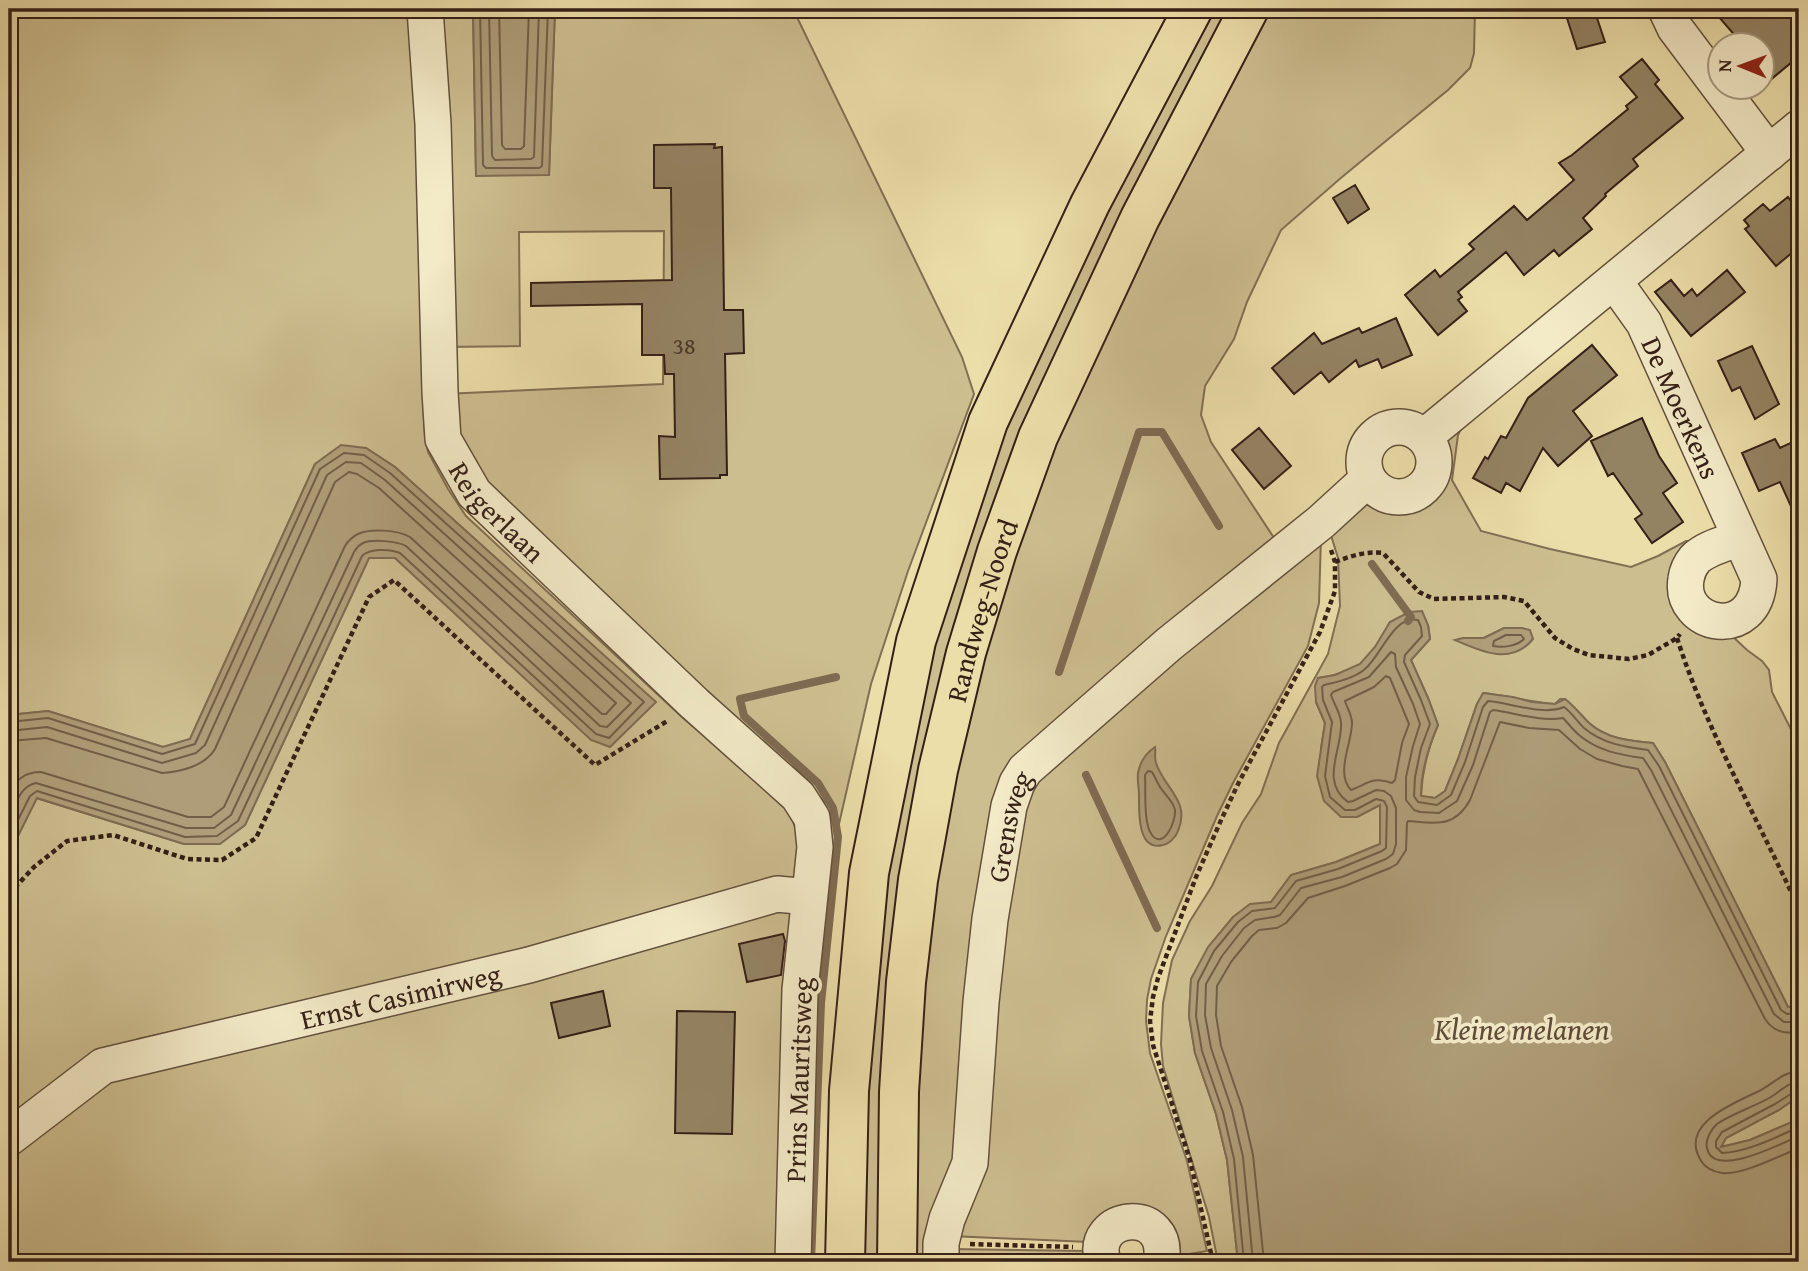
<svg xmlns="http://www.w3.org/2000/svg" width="1808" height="1271" viewBox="0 0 1808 1271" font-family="'Gentium Book Plus',serif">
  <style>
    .green { fill: #cdbe90; stroke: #816f54; stroke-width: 2; fill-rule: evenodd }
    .water { fill: #ae9d78; stroke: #7e6b52; stroke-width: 2 }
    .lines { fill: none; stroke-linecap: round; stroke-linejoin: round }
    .shore { stroke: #725e48; stroke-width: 2 }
    .stream { stroke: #7e6b52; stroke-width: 8 }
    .building { fill: #948363; stroke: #352018; stroke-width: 2 }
    .minor-casing { stroke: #63503c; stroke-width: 38 }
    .major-casing { stroke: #352018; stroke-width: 42 }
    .path { stroke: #352018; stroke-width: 4.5; stroke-dasharray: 5 3.5; stroke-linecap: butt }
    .minor { stroke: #f3eac7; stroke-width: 35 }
    .major { stroke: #ecdea9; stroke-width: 38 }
    .labels { text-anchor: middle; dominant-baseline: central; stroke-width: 7; stroke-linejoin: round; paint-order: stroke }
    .number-label { font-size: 24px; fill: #4d392b }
    .street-label { font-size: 28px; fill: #352018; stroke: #f3eac7 }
    .water-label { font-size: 30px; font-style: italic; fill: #5f4c3a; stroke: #f3eac7 }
  </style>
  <rect width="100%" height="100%" fill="#ecdea9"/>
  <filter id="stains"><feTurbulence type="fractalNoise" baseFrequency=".00286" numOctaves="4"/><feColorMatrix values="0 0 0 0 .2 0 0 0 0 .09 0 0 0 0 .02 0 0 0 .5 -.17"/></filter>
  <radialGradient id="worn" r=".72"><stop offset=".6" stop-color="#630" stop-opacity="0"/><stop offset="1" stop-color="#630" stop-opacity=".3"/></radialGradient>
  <path class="green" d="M9,9H423L422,379L425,436L428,452L448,489L466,516L683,718L781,800C801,828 799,845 798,878L677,915L202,1025L138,1039L96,1059L9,1130V854L36,798L184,844L220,843L245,825L369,558H395L592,740L655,702L395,467L366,448L315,464L190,739L163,747L48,711L9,715Z
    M443,9H473L476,175L549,174L555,9H793L962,357L974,394L908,571L871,684L828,872L829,825L824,802L807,780L798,770L715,718L484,500L444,394L663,384L664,231L519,232L520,346L444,347L446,113Z
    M1207,9H1232L950,653L881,1262H860L862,1090L883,873L930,642L1004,427L1103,208Z
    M1266,9H1475L1474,53L1470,68L1448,90L1342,177L1281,230L1247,302L1234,339L1205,386L1201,415L1211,442L1278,544L1017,767L966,1140L933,1262H912V1172L929,917L967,709L1032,495L1103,330Z
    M1465,421L1458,435L1452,480L1481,531L1550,549L1631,567L1658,556L1686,541H1701L1678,568L1730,634L1747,650L1762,661L1769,670L1772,692L1799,745V1006L1788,1007L1665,762L1653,743C1630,741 1607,739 1589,723C1581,715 1574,706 1565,699H1560L1555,704C1531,702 1508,696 1484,693L1477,704L1458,759L1445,791L1435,798L1421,796C1422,771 1428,748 1438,725L1428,698L1411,660L1430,639L1428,625L1390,622C1382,636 1373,654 1360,664C1349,673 1332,676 1318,678L1316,702L1325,723L1321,748L1357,817L1380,805V844L1336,862L1291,875L1271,902L1233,917L1209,947L1191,979L1189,1016L1195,1053L1216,1114L1227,1160L1238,1262H1218L1209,1217L1163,1066L1161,1044L1163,1003L1172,960L1190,921L1212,886L1242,823L1261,794L1279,743L1328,654L1340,606L1338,558L1330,532L1357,506L1370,502L1411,503L1423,496L1432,487L1438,474L1440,458L1449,431ZM1504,628L1529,630L1533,639C1514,663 1487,645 1463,638H1484Z
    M1321,537L1319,603L1308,646L1233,783L1217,816L1166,936L1151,979L1147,1000L1146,1021L1150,1053L1187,1161L1207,1251L1172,1257L1166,1230L1089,1242L951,1236L1024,788Z
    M780,905L797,916L782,1262H9V1155L115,1075Z
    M1799,1096V1119L1750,1140L1721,1147L1726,1138L1779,1110Z
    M949,1249L1088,1251L1089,1262H949Z"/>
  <path class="water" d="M473,9H555L549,175L476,176Z
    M341,445L366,448L395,467L656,702L610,747L591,740L395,558H369L245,825L220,844H184L37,798L9,854V715L48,711L163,747L190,739L315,464Z
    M1422,611L1428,625L1430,639L1411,660L1428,698L1438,725C1428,748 1421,771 1421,796L1435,798L1445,791L1458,759L1477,704L1483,693L1513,697L1532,702L1555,704L1565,699C1574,706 1581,715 1589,723C1607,739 1630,741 1653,743L1665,762L1788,1007L1799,1006V1096L1779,1110L1726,1138L1721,1147L1750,1140L1799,1119V1262H1238L1227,1160L1216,1114L1195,1053L1189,1016L1191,979L1208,947L1233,917L1250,904L1271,902L1291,875L1336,862L1380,844V805L1357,817H1341L1324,801L1317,776L1325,723L1316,702L1315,686L1318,678L1335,675L1360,664L1375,647L1390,622L1409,612Z
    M1504,628H1522L1530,630L1533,639C1511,666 1480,651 1455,640L1463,638H1484Z
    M1155,747C1156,752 1154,757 1156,763C1164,788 1191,801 1178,831C1176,837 1169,844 1163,845C1137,852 1139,811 1139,795C1139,788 1137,780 1138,773C1140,762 1146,753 1155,747Z"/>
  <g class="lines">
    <path class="shore" d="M480,9L483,165L486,168H539L542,166L548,9
      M489,9L492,156L495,160L531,159L534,157L539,9
      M499,9L502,145L505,149H521L524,146L529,9
      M1506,635H1521L1524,639C1517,646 1503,648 1493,646L1494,641Z
      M1386,676L1390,678L1409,724L1402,743L1395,780L1392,783C1373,776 1367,784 1351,790C1335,773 1352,743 1352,723C1352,715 1347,708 1345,701L1374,687Z
      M9,722L48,718L162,754L195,744L320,469L344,453L364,455L390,473L644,702L609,738L596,734L400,553C390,549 370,548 362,556L238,821L217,836L185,837L37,791L30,796L9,838
      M9,731L47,727L162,763L196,753L205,745L327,475L346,462L361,463L385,480L631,703L607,727L600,726L406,546C397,541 372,539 363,543C357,546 357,548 354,552L231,815L214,828H186L36,783C20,786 16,804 9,818
      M9,741L46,738L162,773C180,772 205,766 215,749L335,482L349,472L357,474L379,488L616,703L606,714H602L410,537C398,530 370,528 358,534C352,537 348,541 345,546L224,807L211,817H188L41,772C24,772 16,780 9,794
      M1148,771L1152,772C1155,777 1157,782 1160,787C1165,795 1173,801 1175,810C1176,821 1164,850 1152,835C1143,824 1146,790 1145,775Z
      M1799,1071C1783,1072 1774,1083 1761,1090C1738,1102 1679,1122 1700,1159C1704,1167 1713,1172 1722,1173C1743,1175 1779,1156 1799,1148
      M1799,1082C1787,1083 1781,1091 1771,1097C1754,1107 1733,1113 1717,1124C1711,1129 1705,1140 1707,1148C1713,1180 1782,1143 1799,1136
      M1799,1091L1794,1092L1775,1104L1722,1132L1716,1141V1147L1722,1153C1748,1152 1776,1137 1799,1127
      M1244,1262L1234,1159L1223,1112L1202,1051L1196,1016L1198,982L1214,951L1238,922L1252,911L1275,908L1296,881L1338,869L1382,851L1386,848L1387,807L1384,801L1376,799L1355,810H1345L1330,797L1325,776L1332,722L1323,700L1322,687L1324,685C1337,682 1355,678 1365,669C1381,656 1394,614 1418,620L1421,627L1422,636L1405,655L1404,662L1421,700L1430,724L1421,748L1415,777L1414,796L1418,802L1437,805L1451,795L1465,762L1483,707L1488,701C1511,703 1543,716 1564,707C1572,713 1577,721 1584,728C1603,744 1625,747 1648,750L1659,766L1781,1010L1787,1014L1799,1013
      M1253,1262L1243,1157L1232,1110L1211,1048L1205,1015L1206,984L1222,956L1244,928L1255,920L1274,917L1280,915L1301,888L1342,877L1386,859L1393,854L1396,844V808L1391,796L1384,791L1376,790L1353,801L1348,802C1319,781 1343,749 1341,722C1340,712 1334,704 1331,695L1333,692L1369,677L1391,652L1395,654L1396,667L1413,704L1420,724L1413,746L1406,777V800L1414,810L1420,812L1439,813L1457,801L1473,765L1490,712L1493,710C1516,713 1540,722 1563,718C1568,723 1573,730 1579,735C1598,751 1620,755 1643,758L1651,770L1774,1014L1784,1022H1799
      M1264,1262L1253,1155L1242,1107L1221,1046L1216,1015L1217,986L1231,962L1252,936L1259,930L1277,928L1286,923L1308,898L1345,886L1390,868L1397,864L1406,850L1407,823L1408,821C1434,823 1454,829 1470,800L1500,722L1529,728L1559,730L1580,749L1597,759L1622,766L1638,769L1765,1019C1774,1032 1784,1034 1799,1032"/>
    <path class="stream" d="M1372,564L1411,617L1408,621
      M1059,672L1139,432H1162L1219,526
      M1086,775L1157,928
      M811,1262L821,1003L838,837L833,808L818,783L744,716L740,699L836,677"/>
  </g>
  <path class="building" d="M1564,9H1594L1605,42L1577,49Z
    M1712,9H1799V56L1762,87V46H1744Z
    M1642,59L1659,80L1655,84L1683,118L1633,159L1638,166L1605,194L1606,196L1583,218L1592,229L1559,256L1554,250L1524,275L1506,252L1458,292L1462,297L1458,300L1467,311L1438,335L1405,295L1435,270L1440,277L1474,249L1469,244L1514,206L1527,220L1574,180L1559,163L1572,155L1628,109L1626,106L1637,97L1620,77Z
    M715,144L714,148L722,147L724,310H743L744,353L725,354L727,475H720V478L660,479L659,436L675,437L674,374H665L664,355H642V304L531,306V283L672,280L671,188H654V145Z
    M1355,185L1369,209L1348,223L1333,198Z
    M1788,197L1799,212V247L1776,266L1745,229L1749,226L1744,220L1763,204L1770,211Z
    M1727,270L1745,292L1691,336L1655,292L1671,280L1684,296L1692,289L1697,296Z
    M1396,318L1412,355L1382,368L1378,359L1359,367L1356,360L1329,382L1321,372L1294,394L1272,368L1314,333L1322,344L1359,328L1362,333Z
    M1592,345L1617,375L1573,411L1592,436L1558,466L1543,448L1520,491L1506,483L1501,493L1473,478L1485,457L1488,459L1501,436L1506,438L1528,398Z
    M1752,346L1779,404L1755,419L1740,387L1732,391L1718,361Z
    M1642,418L1659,456L1677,483L1663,493L1683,522L1652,543L1635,519L1642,514L1613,473L1608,476L1591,441Z
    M1259,428L1291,466L1264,489L1232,450Z
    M1775,439L1780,448L1799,439V524L1780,482L1759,491L1742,453Z
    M783,934L785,941L781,975L747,982L739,944Z
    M603,991L610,1026L559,1038L551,1003Z
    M677,1011L735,1012L732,1134L675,1133Z"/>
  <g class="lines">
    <defs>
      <g id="minor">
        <path id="s1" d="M425,9L433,124L440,392L443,439L474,493L695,704L798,796L812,818L815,847L800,990L793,1262"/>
        <path d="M1666,9L1675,28L1769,153"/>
        <path id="s2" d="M1614,281L1644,323L1759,579C1756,643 1678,627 1686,579C1687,572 1690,565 1695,559C1706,548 1725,544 1740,538"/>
        <circle cx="1399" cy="462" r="35"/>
        <path d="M1424,437L1799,128"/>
        <path id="s3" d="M9,1138L103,1066L529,965L777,894L809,897"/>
        <path id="s4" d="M941,1262V1243L947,1219L970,1163L981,1002L990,919L1009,806L1017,783L1025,770L1169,644L1321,522L1368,479"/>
        <path d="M1103,1262C1087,1213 1172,1204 1161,1262"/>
      </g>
      <g id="major">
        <path d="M845,1262L849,1091L869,873L916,641L988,422L1090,204L1193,9"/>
        <path id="s5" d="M897,1262L899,1092L906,982L918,880L938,770L966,653L997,551L1038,437L1140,218L1249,9"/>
      </g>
    </defs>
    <use href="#minor" class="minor-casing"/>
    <use href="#major" class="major-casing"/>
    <path class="path" d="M1335,562C1351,556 1365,551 1383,553L1419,592L1434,599L1504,597L1524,601L1555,638L1573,649L1589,655L1629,659L1648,655L1677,638L1680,634
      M1677,638C1707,732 1758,819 1799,909
      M9,894L34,867L67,841L113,835L187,859L222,860L256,838L369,597L394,580L595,765L669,720
      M970,1244L1073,1247
      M1188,1258L1212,1256
      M1213,1262L1190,1160L1153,1045L1150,1021L1153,997L1158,978L1196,877L1222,818L1239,782L1320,632L1335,591V562L1331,550"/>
    <use href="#minor" class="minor"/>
    <use href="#major" class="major"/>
  </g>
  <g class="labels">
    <g class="number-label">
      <text x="684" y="345">38</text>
    </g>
    <g class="street-label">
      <text stroke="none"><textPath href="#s2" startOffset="144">De Moerkens</textPath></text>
      <text stroke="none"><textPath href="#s1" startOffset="522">Reigerlaan</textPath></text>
      <text stroke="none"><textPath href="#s5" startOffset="660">Randweg-Noord</textPath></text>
      <text stroke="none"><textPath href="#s4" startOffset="444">Grensweg</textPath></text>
      <text stroke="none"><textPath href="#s3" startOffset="424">Ernst Casimirweg</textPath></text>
      <text transform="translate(798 1080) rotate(-88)">Prins Mauritsweg</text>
    </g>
    <g class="water-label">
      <text x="1522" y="1029">Kleine melanen</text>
    </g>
  </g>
  <rect width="1808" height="1271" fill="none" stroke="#ecdea9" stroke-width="35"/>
  <rect x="10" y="10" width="1787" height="1250" fill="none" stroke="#352018" stroke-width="3.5"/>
  <rect x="18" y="18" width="1773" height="1236" fill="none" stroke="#352018" stroke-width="2"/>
  <g transform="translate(1741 66) rotate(271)"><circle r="33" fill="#f3eac7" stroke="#a79981" stroke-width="2"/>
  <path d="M0-5L12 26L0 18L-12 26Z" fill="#8f2418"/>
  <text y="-10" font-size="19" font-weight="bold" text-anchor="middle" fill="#352018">N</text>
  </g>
  <rect width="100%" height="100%" filter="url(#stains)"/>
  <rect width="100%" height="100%" fill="url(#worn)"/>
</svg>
